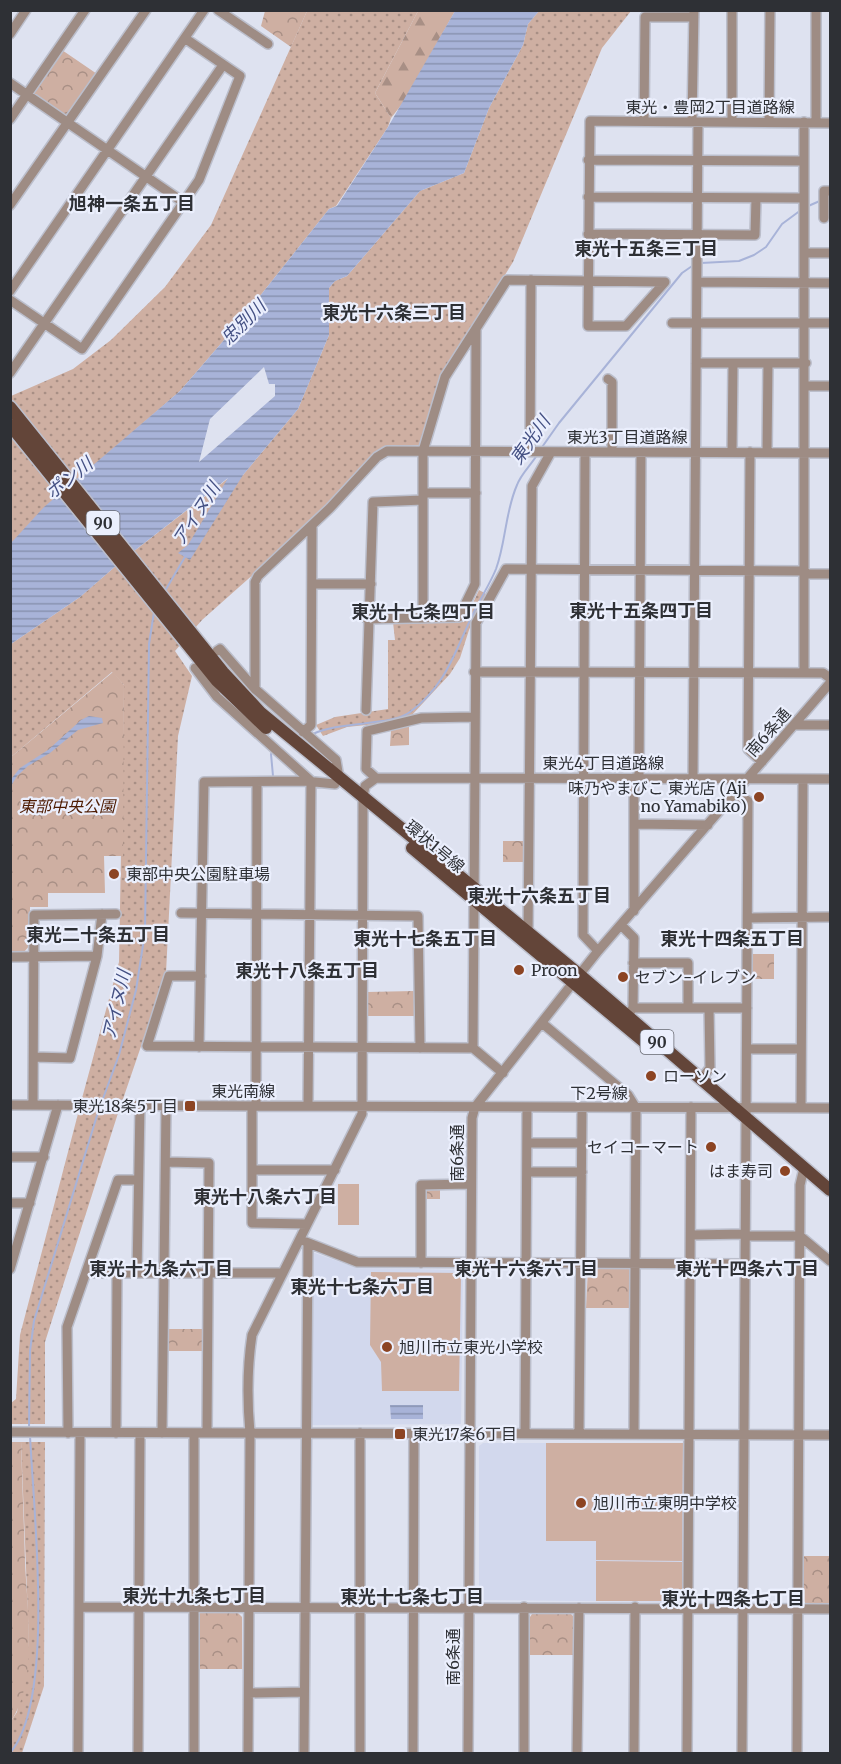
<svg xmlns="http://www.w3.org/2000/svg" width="841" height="1764" viewBox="0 0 841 1764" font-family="Merriweather,'Noto Sans JP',serif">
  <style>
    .built { fill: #d2d8ed }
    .grass { fill: url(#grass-dots) }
    .forest { fill: url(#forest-firs) }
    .park { fill: url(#park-crowns) }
    .pitch { fill: #ceafa2 }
    .water { fill: url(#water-rules); fill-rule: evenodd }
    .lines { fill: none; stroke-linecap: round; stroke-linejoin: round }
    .stream { stroke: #a8b3d8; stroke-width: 2 }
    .minor-casing { stroke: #bbbecb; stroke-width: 12 }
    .major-casing { stroke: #bbbecb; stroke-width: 15 }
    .minor { stroke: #9e8c84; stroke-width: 9 }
    .major { stroke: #634539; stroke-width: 12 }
    .poi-dot { fill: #8c4423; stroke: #ebeffd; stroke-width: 2 }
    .labels { text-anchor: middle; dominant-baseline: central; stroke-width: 4.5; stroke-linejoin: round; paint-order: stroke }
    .shield { fill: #ebeffd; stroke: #676971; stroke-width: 1.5 }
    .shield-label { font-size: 15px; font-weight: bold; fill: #2e3035 }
    .street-label { font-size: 16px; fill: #2e3035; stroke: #ebeffd }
    .poi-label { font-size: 16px; fill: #2e3035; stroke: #ebeffd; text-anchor: start }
    .park-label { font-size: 16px; font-style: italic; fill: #4e1c03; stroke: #ebeffd }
    .neighbourhood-label { font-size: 18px; font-weight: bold; fill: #2e3035; stroke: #ebeffd }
    .water-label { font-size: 18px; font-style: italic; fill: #445083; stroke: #ebeffd }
  </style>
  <defs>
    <pattern id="grass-dots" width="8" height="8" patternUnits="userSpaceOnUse" patternTransform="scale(1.5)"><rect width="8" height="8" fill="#ceafa2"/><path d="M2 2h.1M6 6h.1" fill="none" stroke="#a88f85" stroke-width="1.8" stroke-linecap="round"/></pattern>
    <pattern id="forest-firs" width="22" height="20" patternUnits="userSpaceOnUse" patternTransform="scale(1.5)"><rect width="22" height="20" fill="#ceafa2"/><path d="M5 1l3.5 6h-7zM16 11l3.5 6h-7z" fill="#a88f85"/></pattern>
    <pattern id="park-crowns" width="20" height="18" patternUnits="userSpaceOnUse" patternTransform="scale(1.5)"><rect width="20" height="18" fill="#ceafa2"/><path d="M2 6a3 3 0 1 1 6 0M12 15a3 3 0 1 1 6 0" fill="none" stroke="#a88f85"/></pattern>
    <pattern id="water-rules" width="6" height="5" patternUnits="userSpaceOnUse" patternTransform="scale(1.5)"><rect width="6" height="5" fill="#a8b3d8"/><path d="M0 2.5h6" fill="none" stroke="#8992b0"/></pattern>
  </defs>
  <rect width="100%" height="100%" fill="#dee2f0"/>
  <path class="built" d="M312,1252L357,1268L463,1270L461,1424L311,1425Z
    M483,1443H683V1598L677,1602L479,1600V1446Z"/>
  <path class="grass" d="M307,11H418L375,93L391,118L388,127L336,206L329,209L237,325L180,391L68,488L11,588V396L73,369L111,340L165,287L211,225Z
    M539,11H631L602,48L513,262L444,374L420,445L384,448L310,524L202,620L175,651L192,676L178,736L166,973L122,1102H81L119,962L124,685L112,672L11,757V644L80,597L125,558L230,477L243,475L298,409L329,335V288L335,281L347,276L420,191L464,173L489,108L523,45L528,24Z
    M479,590L486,594L469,630L460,658L450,674L411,716L376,724L347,727L323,736L316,725L335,717L388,709V640H395L393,622H464Z
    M79,1110H119L45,1342V1424H11V1403L16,1399L20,1335Z
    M21,1442H45L44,1686L22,1753L11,1754V1721L17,1712L29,1642Z"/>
  <path class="forest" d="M418,11H455L406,99L391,118L375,93Z"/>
  <path class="park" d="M265,11H307L291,47L261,26Z
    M59,48L100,76L68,123L27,95Z
    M113,672L124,685L123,856H104L105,893H48V907H30V945L24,952H11V757Z
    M409,725V745L390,746L391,730Z
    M503,841H525V862H503Z
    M751,954H774V979H751Z
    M414,991V1016H367V992Z
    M429,1189H440V1199H425V1192Z
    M588,1268H630V1308H586Z
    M167,1329H202L203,1351H167Z
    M10,1442H21C22,1482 24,1522 25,1562C27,1608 38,1682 11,1721Z
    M803,1556H830V1604H806L803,1600Z
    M201,1612L238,1613L242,1617V1669H198L197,1617Z
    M570,1613L573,1616V1655H530V1617L532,1614Z"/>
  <path class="pitch" d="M338,1184H359V1225H338Z
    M371,1272L458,1273L461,1275L459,1391H382L381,1362L370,1345Z
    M546,1443H683L682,1561L596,1560V1541H546Z
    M596,1561L682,1562V1598L677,1601H596Z"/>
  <path class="water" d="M455,11H539L528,24L523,45L489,108L464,173L420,191L347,276L335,281L329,288V335L298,409L243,475L190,560L178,553L188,545L228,478L125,558L80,597L11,644V543L44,507L180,391L237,325L329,209L337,206L388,127ZM264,367L269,384H275V396L199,462L210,419Z
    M89,716L102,718L103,723L78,730L50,753L28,766L17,776L11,786L12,778L20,768L48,750L81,720Z
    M390,1405H423V1419H391Z"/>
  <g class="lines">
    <path class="stream" d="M806,207L822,200
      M701,263L739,261L754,255L766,247L782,224L801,210
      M540,450L559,423L682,273L695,264
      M165,591L186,555
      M313,734C339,721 392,726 410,712C446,686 455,651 473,614C480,599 490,584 496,569C506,542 505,512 517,485C521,474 531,465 537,455
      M271,754L273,776
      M101,1104L119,1055L136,990L145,932L149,644L154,612
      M29,1429L30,1351L34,1321L99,1109
      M10,1753C56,1700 33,1507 30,1435"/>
    <defs>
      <path id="minor" d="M218,10L268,44
        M10,34L26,10
        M10,83L183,202
        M10,119L85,10
        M644,121L645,17H694
        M692,121L694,10
        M732,121V10
        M769,122L770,10
        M816,122V10
        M588,160L804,161
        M588,197L803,198
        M10,205L146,10
        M824,218V191H830
        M588,234L755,235L756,198
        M806,253H830
        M665,282L626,326H588L590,121L830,123
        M697,282L830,283
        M10,291L204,10
        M10,300L82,349L199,180L240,76L186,39
        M672,323H830
        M696,363H806
        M10,373L223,65
        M608,379L612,382V452
        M806,386H830
        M530,451L531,280
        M585,452L583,935L598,951
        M732,452L733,363
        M750,452L748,749L762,762
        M767,452L768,363
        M423,493H476
        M805,574H830
        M313,584H371
        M423,618V451L445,377L507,280L665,282
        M367,619L459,617L475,584L476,330
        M217,651L220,649L255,689L336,760L339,778
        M195,668L217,697L311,781
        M474,672L823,673L830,678
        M804,673V122
        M255,689V582L258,576L330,508L377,457L387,451L830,453
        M366,710L373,502L423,500
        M794,725H830
        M303,732L311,725L312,525
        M376,778L830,779
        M376,778L366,769L367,731L421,718L474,717
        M634,778V911
        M639,778L641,452
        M693,779L698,122
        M735,794L748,801L742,1754
        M634,824L708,825
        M181,913L418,916L420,1048
        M748,918L830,917
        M621,925L634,938L633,1008L630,1012
        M528,936L532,486L551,452
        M10,957L97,956
        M633,963H688V1008
        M201,976H169L147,1046L473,1048L503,1073
        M633,1008H747
        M542,1023L628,1095L636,1108L634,1434
        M199,1047L204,782L305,781L335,784
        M473,1048L476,623L506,569L805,571
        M747,1049H801
        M34,1057L70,1058L97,956L102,914
        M702,1078L710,1068L709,1008
        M10,1105L830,1108
        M33,1105L34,915L116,914
        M252,1106V1223L307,1224
        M256,1106L257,782
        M308,1106L311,781
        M801,1108L803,779
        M527,1143H582
        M10,1157H44
        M166,1162L209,1163L207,1433
        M252,1170H335
        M527,1172H582
        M10,1203H30
        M691,1235L746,1234
        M746,1236H800L830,1261
        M306,1242L357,1262L746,1264
        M421,1263V1185L471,1184
        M10,1269L58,1105
        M86,1273H283
        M137,1273L140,1106
        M10,1432L830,1435
        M68,1433L67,1327L118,1180H138
        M116,1433L117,1273
        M162,1433L166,1106
        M194,1433V1754
        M525,1434L527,1107
        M579,1434L582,1108
        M79,1607L830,1609
        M249,1693L304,1692
        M78,1754L80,1433
        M138,1754L140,1433
        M248,1754L250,1433C247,1400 247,1368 252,1335L362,1114L363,797L365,786L376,778
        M304,1754L308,1243
        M360,1754V1433
        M413,1754L414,1434
        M468,1754L472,1118L475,1107L598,951L830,683
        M524,1754V1607
        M577,1754L579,1608
        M634,1754L635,1607
        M687,1754L691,1107
        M797,1754L800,1185L804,1168"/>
      <path id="major" d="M10,407L223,672L261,713L580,975L830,1190
        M10,425L217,681L266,728
        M412,848L649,1046"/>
    </defs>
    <use href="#minor" class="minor-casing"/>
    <use href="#major" class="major-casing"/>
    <use href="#minor" class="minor"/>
    <use href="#major" class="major"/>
  </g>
  <g class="poi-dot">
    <circle cx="759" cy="797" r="6"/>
    <circle cx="114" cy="874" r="6"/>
    <circle cx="519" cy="970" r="6"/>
    <circle cx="623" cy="977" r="6"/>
    <circle cx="651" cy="1076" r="6"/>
    <rect x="184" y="1100" width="12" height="12" rx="3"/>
    <circle cx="711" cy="1147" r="6"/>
    <circle cx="785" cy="1171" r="6"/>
    <circle cx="387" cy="1347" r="6"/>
    <rect x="394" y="1428" width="12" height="12" rx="3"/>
    <circle cx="581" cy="1503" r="6"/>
  </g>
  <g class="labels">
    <g class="shield">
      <rect x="86.5" y="511" width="33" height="24" rx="4.5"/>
      <rect x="640.5" y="1030" width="33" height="24" rx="4.5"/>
    </g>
    <g class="shield-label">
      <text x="103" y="523">90</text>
      <text x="657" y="1042">90</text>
    </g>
    <g class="street-label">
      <text x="710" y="107">東光・豊岡2丁目道路線</text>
      <text x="627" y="437">東光3丁目道路線</text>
      <text transform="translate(768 732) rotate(-49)">南6条通</text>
      <text x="603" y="763">東光4丁目道路線</text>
      <text transform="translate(435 846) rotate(40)">環状1号線</text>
      <text x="243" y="1091">東光南線</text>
      <text x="599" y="1093">下2号線</text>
      <text transform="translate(457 1153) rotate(-90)">南6条通</text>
      <text transform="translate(453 1657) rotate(-90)">南6条通</text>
    </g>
    <g class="poi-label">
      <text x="747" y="788" text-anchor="end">味乃やまびこ 東光店 (Aji<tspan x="747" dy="18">no Yamabiko)</tspan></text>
      <text x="126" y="874">東部中央公園駐車場</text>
      <text x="531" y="970">Proon</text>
      <text x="635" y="977">セブン-イレブン</text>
      <text x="663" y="1076">ローソン</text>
      <text x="178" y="1106" text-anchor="end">東光18条5丁目</text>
      <text x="699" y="1147" text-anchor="end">セイコーマート</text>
      <text x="773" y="1171" text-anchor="end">はま寿司</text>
      <text x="399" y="1347">旭川市立東光小学校</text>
      <text x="412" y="1434">東光17条6丁目</text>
      <text x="593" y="1503">旭川市立東明中学校</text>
    </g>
    <g class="park-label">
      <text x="67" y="806">東部中央公園</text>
    </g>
    <g class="neighbourhood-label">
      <text x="132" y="203">旭神一条五丁目</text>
      <text x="646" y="248">東光十五条三丁目</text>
      <text x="394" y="312">東光十六条三丁目</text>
      <text x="641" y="610">東光十五条四丁目</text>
      <text x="423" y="611">東光十七条四丁目</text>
      <text x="539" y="895">東光十六条五丁目</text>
      <text x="98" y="934">東光二十条五丁目</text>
      <text x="425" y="938">東光十七条五丁目</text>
      <text x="732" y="938">東光十四条五丁目</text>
      <text x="307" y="970">東光十八条五丁目</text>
      <text x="265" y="1196">東光十八条六丁目</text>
      <text x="161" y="1268">東光十九条六丁目</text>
      <text x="526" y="1268">東光十六条六丁目</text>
      <text x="747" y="1268">東光十四条六丁目</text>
      <text x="362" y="1286">東光十七条六丁目</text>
      <text x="194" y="1595">東光十九条七丁目</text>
      <text x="412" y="1596">東光十七条七丁目</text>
      <text x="733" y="1598">東光十四条七丁目</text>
    </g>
    <g class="water-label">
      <text transform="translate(243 322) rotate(-45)">忠別川</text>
      <text transform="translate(530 440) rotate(-55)">東光川</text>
      <text transform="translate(69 478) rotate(-39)">ポン川</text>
      <text transform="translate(196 514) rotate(-57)">アイヌ川</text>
      <text transform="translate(116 1005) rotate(-77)">アイヌ川</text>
    </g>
  </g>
  <rect width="841" height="1764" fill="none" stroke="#2e3035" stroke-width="24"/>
</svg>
